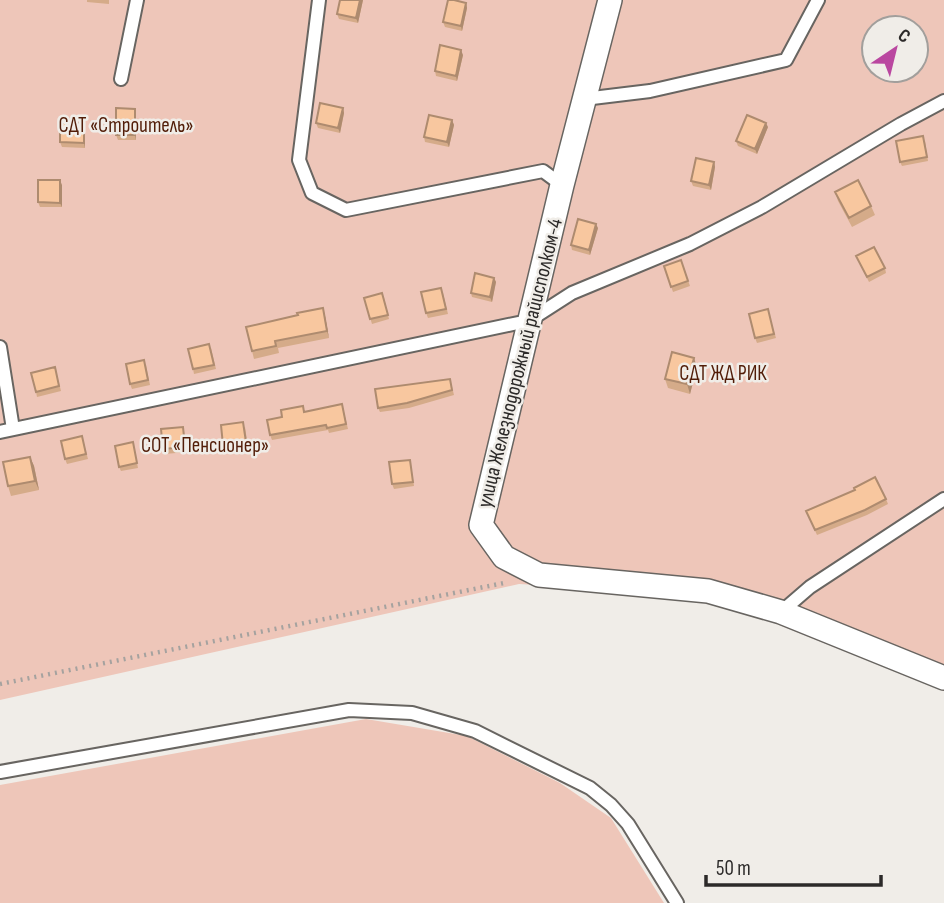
<svg xmlns="http://www.w3.org/2000/svg" width="944" height="903" viewBox="0 0 944 903" font-family="'Sofia Sans Condensed',sans-serif">
  <style>
    .green { fill: #eec6b9; fill-rule: evenodd }
    .lines { fill: none; stroke-linecap: round; stroke-linejoin: round }
    .service-casing { stroke: #686561; stroke-width: 16 }
    .minor-casing { stroke: #686561; stroke-width: 26 }
    .path { stroke: #a5a29f; stroke-width: 4.5; stroke-dasharray: 2 5; stroke-linecap: butt }
    .service { stroke: #fff; stroke-width: 12 }
    .minor { stroke: #fff; stroke-width: 23 }
    .wall { fill: #d5ab89 }
    .shaded-wall { fill: #ae8b6f }
    .building { fill: #f8c79f; stroke: #ae8b6f; stroke-width: 2 }
    .labels { text-anchor: middle; dominant-baseline: central; stroke-width: 5; stroke-linejoin: round; paint-order: stroke }
    .park-label { font-size: 21px; fill: #521d08; stroke: #f0ede8 }
    .street-label { font-size: 21px; fill: #2c2a29; stroke: #f0ede8 }
  </style>
  <rect width="100%" height="100%" fill="#f0ede8"/>
  <path class="green" d="M0,0H944V691L702,594L519,584L0,700ZM874,28H916V70H874Z
    M366,719L467,736L560,783L611,818L664,903H0V785Z"/>
  <g class="lines">
    <defs>
      <path id="service" d="M319,0L299,160L312,193L346,210L543,171L562,185
        M121,79L137,0
        M584,99L650,91L786,60L818,0
        M530,320L572,293L690,244L762,207L901,124L944,101
        M0,347L13,429
        M0,432L518,323
        M781,612L810,587L944,499
        M0,772L349,710L412,713L475,731L590,788L611,805L628,824L677,903"/>
      <path id="minor" d="M610,0L562,185L481,525L504,557L539,575L708,591L781,612L944,678"/>
    </defs>
    <use href="#service" class="service-casing"/>
    <use href="#minor" class="minor-casing"/>
    <path class="path" d="M0,684L504,583"/>
    <use href="#service" class="service"/>
    <use href="#minor" class="minor"/>
  </g>
  <path class="wall" d="M87,0H109V4L87,2Z
    M363,0L358,23L339,19L337,14Z
    M466,3L467,8L462,31L445,27L443,22Z
    M916,45L922,66L916,67Z
    M463,55L457,81L436,76L435,71Z
    M343,108L344,113L340,133L318,128L316,123Z
    M136,113V140H118L116,135Z
    M452,120L454,125L449,147L425,142L424,137Z
    M768,127L757,154L738,146L736,141Z
    M85,128V148L62,147L60,142Z
    M925,141L928,161L902,166L900,162Z
    M714,162L715,167L711,190L693,186L691,181Z
    M62,185V207H40L38,202Z
    M835,192L871,206L875,215L852,227L838,201Z
    M598,228L590,255L572,250L571,245Z
    M856,256L885,268L886,273L869,282Z
    M681,260L690,286L673,292L664,266Z
    M494,278L496,282L492,302L472,297L471,293Z
    M443,293L448,314L428,318L426,313Z
    M364,298H384L389,319L372,324Z
    M323,308L325,316L329,338L278,348L279,353L254,359L252,351Z
    M769,314L776,338L757,343L755,338Z
    M211,348L216,369L194,374L193,369Z
    M146,365L150,385L132,389L130,384Z
    M55,367L61,391L37,397L36,392Z
    M697,367L690,394L668,388L665,379Z
    M450,379L454,395L409,408L380,412L378,408Z
    M342,404L348,429L329,433L328,430L272,440L270,435L305,412Z
    M245,427L248,447L225,450L223,445Z
    M184,431L187,452L165,454L163,449Z
    M82,436L88,459L67,464L65,459Z
    M134,447L138,468L121,471L119,467Z
    M30,457L34,466L39,490L11,496L8,486Z
    M411,465L414,486L394,489L392,484Z
    M886,499L888,504L867,515L817,535L806,511Z"/>
  <path class="shaded-wall" d="M360,0H363L358,23L356,18Z
    M466,3L467,8L462,31L461,26Z
    M461,50L463,55L457,81L456,76Z
    M343,108L344,113L340,133L338,128Z
    M135,109L136,113V140L135,135Z
    M452,120L454,125L449,147L447,142Z
    M84,123L85,128V148L84,143Z
    M766,123L768,127L757,154L755,149Z
    M714,162L715,167L711,190L709,185Z
    M60,180L62,185V207L60,203Z
    M596,224L598,228L590,255L589,250Z
    M494,278L496,282L492,302L490,297Z
    M323,308L325,316L329,338L327,331Z
    M694,358L697,367L690,394L687,384Z
    M30,457L34,466L39,490L35,481Z"/>
  <path class="building" d="M340,0H360L356,18L337,14Z
    M448,0H454L466,3L461,26L443,22Z
    M440,45L461,50L456,76L435,71Z
    M916,46L920,61L916,62Z
    M320,103L343,108L338,128L316,123Z
    M116,108L135,109V135H116Z
    M429,115L452,120L447,142L424,137Z
    M747,115L766,123L755,149L736,141Z
    M60,123H84V143L60,142Z
    M923,136L927,157L900,162L896,141Z
    M696,158L714,162L709,185L691,181Z
    M38,180H60V203L38,202Z
    M858,180L871,206L849,218L835,192Z
    M578,219L596,224L589,250L571,245Z
    M874,247L885,268L867,277L856,256Z
    M681,260L688,281L671,287L664,266Z
    M475,273L494,278L490,297L471,293Z
    M441,288L446,309L426,313L421,292Z
    M382,293L388,315L370,319L364,298Z
    M323,308L327,331L275,341L276,346L252,351L246,327L298,315L297,313Z
    M768,309L774,334L755,338L749,314Z
    M209,344L214,365L193,369L188,349Z
    M672,352L694,358L687,384L665,379Z
    M144,360L148,380L130,384L126,364Z
    M55,367L59,386L36,392L31,373Z
    M450,379L452,390L407,403L378,408L375,389Z
    M342,404L346,424L327,428L326,425L270,435L267,420L282,417L281,410L303,406L304,412Z
    M243,422L246,442L223,445L221,425Z
    M183,427L185,447L163,449L161,429Z
    M82,436L86,454L65,459L61,441Z
    M133,442L137,463L119,467L115,446Z
    M30,457L35,481L8,486L3,462Z
    M410,460L413,482L392,484L389,462Z
    M875,477L886,499L865,510L815,530L806,511L855,490L854,488Z"/>
  <g class="labels">
    <g class="park-label">
      <text x="126" y="125">СДТ «Строитель»</text>
      <text x="723" y="373">СДТ ЖД РИК</text>
      <text x="205" y="445">СОТ «Пенсионер»</text>
    </g>
    <g class="street-label">
      <text transform="translate(520 363) rotate(-76)">улица Железнодорожный райисполком-4</text>
    </g>
  </g>
  <g transform="translate(895 49) rotate(35)"><circle r="33" fill="#f0ede8" stroke="#a29f9c" stroke-width="2"/>
  <path d="M0-5L12 26L0 18L-12 26Z" fill="#ba47a0"/>
  <text y="-10" font-size="19" font-weight="bold" text-anchor="middle" fill="#2c2a29">С</text>
  </g>
  <path d="M706 875v10h175v-10" fill="none" stroke="#2c2a29" stroke-width="3.5"/>
  <text x="716" y="875" font-size="21" fill="#2c2a29" stroke="#f0ede8" stroke-width="5" paint-order="stroke">50 m</text>
</svg>
